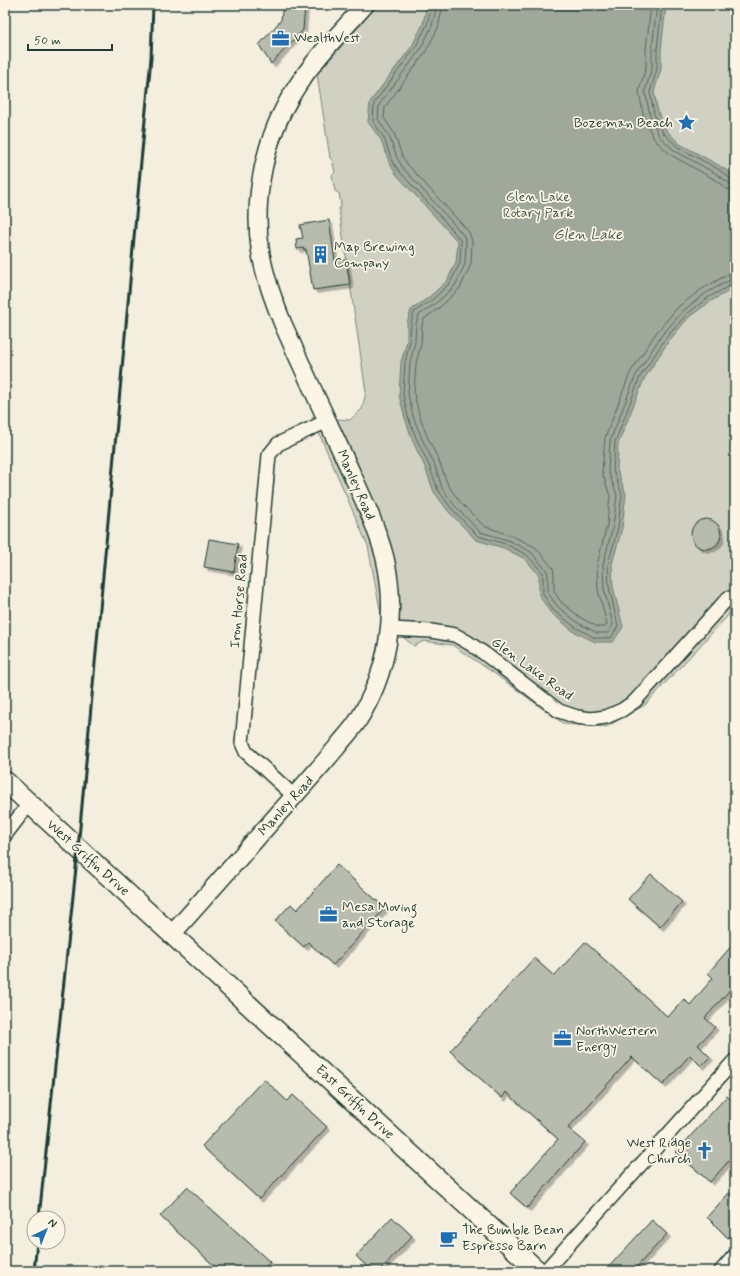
<svg xmlns="http://www.w3.org/2000/svg" width="740" height="1276" viewBox="0 0 740 1276" font-family="Mynerve,sans-serif">
  <style>
    .green { fill: #d0d1c2; stroke: #78877b }
    .water { fill: #a0a89b; stroke: #6c7d72 }
    .lines { fill: none; stroke-linecap: round; stroke-linejoin: round }
    .shore { stroke: #53685d; stroke-width: 1 }
    .building { fill: #b8bcae; stroke: #1f3d34; filter: url(#shadow) }
    .minor-casing { stroke: #1f3d34; stroke-width: 16 }
    .tertiary-casing { stroke: #1f3d34; stroke-width: 20 }
    .secondary-casing { stroke: #1f3d34; stroke-width: 22 }
    .minor { stroke: #fcf5e5; stroke-width: 13 }
    .tertiary { stroke: #fcf5e5; stroke-width: 17 }
    .secondary { stroke: #fcf5e5; stroke-width: 19 }
    .rail { stroke: #1f3d34; stroke-width: 3 }
    .labels { text-anchor: middle; dominant-baseline: central; stroke-width: 3.5; stroke-linejoin: round; paint-order: stroke }
    .poi-label { font-size: 14px; fill: #1f3d34; stroke: #fcf5e5; text-anchor: start }
    .park-label { font-size: 14px; fill: #425b50; stroke: #fcf5e5 }
    .street-label { font-size: 14px; fill: #1f3d34; stroke: #fcf5e5 }
    .water-label { font-size: 15px; font-style: italic; fill: #465d53; stroke: #fcf5e5 }
  </style>
  <defs>
    <filter id="shadow"><feDropShadow dx="3.5" dy="3.5" stdDeviation="0" flood-color="#0004"/></filter>
  </defs>
  <rect width="100%" height="100%" fill="#f3eede"/>
  <filter id="ink" filterUnits="userSpaceOnUse"><feTurbulence type="fractalNoise" baseFrequency=".025" numOctaves="2"/><feDisplacementMap in="SourceGraphic" scale="8" xChannelSelector="R" yChannelSelector="G"/><feConvolveMatrix kernelMatrix="1 2 1 2 8 2 1 2 1" color-interpolation-filters="sRGB"/></filter>
  <g filter="url(#ink)">
    <path class="green" d="M378,5H735V608L645,705L606,727L564,724L491,671L452,645L424,641L414,646L382,620L368,546L312,417L350,420L362,409L366,392L339,209L341,206L339,193L335,191L332,175L335,172L332,160L330,158L317,74Z"/>
    <path class="water" d="M429,5H666L661,50V69L654,92L658,112L667,131L680,144L720,166L732,174L735,177V288L711,301L689,317L668,342L644,379L618,444L617,470L626,494L622,528L612,564L613,587L623,627L613,642H595L573,631L550,612L539,595V575L525,559L504,548L476,540L448,511L434,492L425,467L413,442L405,418L399,395L401,362L407,341V323L411,310L429,297L447,281L456,262L458,242L396,174L389,162L381,140L368,122L370,102L412,46L423,24L426,9Z"/>
    <g class="lines">
      <path class="shore" d="M432,5L427,25L415,48L374,103L373,121L384,138L392,161L400,172L447,224L461,241L460,263L450,283L432,300L414,312L411,323L410,341L405,362L403,394L408,417L417,440L429,465L438,490L452,509L478,536L506,544L527,555L543,573V594L553,610L575,627L595,638H611L618,626L609,587L608,565L618,527L622,494L613,470L615,442L640,377L665,339L687,314L709,297L731,285L735,284
        M437,5L432,26L420,50L379,105L378,119L389,136L397,158L403,168L451,221L464,236L466,241L465,264L455,286L435,304L419,315L416,324L415,342L410,363L408,394L413,416L422,439L434,463L442,488L455,506L480,532L508,540L531,552L547,571L548,575V593L557,606L578,623L597,633H608L613,625L604,589L603,565L613,526L617,495L608,471L610,441L636,375L661,336L684,310L706,293L730,280L735,279
        M443,5L438,28L425,53L385,107L384,118L394,133L402,156L408,165L469,232L472,241L471,264L460,288L439,308L424,319L422,325L421,343L416,364L414,393L419,414L427,436L439,461L448,485L460,502L484,526L510,535L535,547L553,568L554,574V591L561,602L581,618L598,627H605L607,624L598,590L597,565L607,525L610,496L602,472L605,438L630,373L656,333L678,307L702,289L727,275L735,273
        M651,5L646,49V67L639,91L644,119L654,139L671,155L712,178L727,189L735,191
        M657,5L652,49V68L645,91L650,116L659,136L675,151L715,173L729,183L735,185
        M662,5L657,49V69L650,92L654,114L663,133L678,147L718,169L731,179H735"/>
    </g>
    <path class="building" d="M283,5H305L303,30L271,64L259,45L281,20Z
      M329,220L335,261L346,260L350,285L313,290L306,249L304,250V248L297,249L296,239L303,238L300,225Z
      M691 534a15 15 0 1 1 30 0a15 15 0 1 1-30 0Z
      M209,539L238,544L234,572L204,567Z
      M337,865L385,908L333,965L308,942L304,947L275,921L291,904L297,910Z
      M651,874L682,902L660,927L628,899Z
      M585,942L668,1017L684,999L690,1005L713,978L708,973L735,942V984L705,1018L715,1027L698,1045L710,1057L701,1066L690,1055L663,1085L632,1057L568,1128L585,1142L527,1208L510,1193L558,1139L506,1092L502,1098L450,1051L534,958L554,976Z
      M264,1079L287,1101L293,1095L327,1127L259,1199L202,1146Z
      M727,1096L735,1103V1154L710,1182L676,1152Z
      M187,1187L270,1262L262,1271H220L160,1216Z
      M729,1193L735,1198V1231L728,1238L707,1217Z
      M392,1217L412,1236L379,1271H372L356,1256Z
      M652,1220L667,1234L633,1271H605Z"/>
    <g class="lines">
      <defs>
        <path id="minor" d="M390,629L431,631L455,635L469,643L485,654L559,711L577,717L591,719L606,717L622,710L635,701L728,598
          M294,796L246,752L242,743L269,455L278,444L327,421
          M5,835L29,804
          M545,1271L735,1060
          M721,1271L735,1255"/>
        <path id="tertiary" d="M172,934C208,894 243,854 278,814C298,792 318,770 337,747C343,739 351,731 357,722C388,673 398,615 385,558C376,524 360,492 345,459C324,414 303,369 283,324C273,299 264,275 260,248C253,195 265,137 294,91C313,60 340,33 365,5"/>
        <path id="secondary" d="M5,781L538,1271"/>
      </defs>
      <use href="#minor" class="minor-casing"/>
      <use href="#tertiary" class="tertiary-casing"/>
      <use href="#secondary" class="secondary-casing"/>
      <use href="#minor" class="minor"/>
      <use href="#tertiary" class="tertiary"/>
      <use href="#secondary" class="secondary"/>
      <path class="rail" d="M39,1218L78,849L140,172L151,58L153,5
        M34,1271L37,1242"/>
    </g>
  </g>
  <defs>
    <symbol id="office-bare" viewBox="-9 -9 18 18"><path d="M-6-3h4V-5.5h4V-3h4V5H-6ZM-1-4.5V-3h2v-1.5ZM-6 0V1H6V0Z" fill="#1f6fb2" stroke="#fcf5e5" stroke-width="2.5" paint-order="stroke"/></symbol>
    <symbol id="sight-bare" viewBox="-9 -9 18 18"><path d="M0-6L1.8-2.2L6-1.7L2.9 1.2L3.7 5.4L0 3.3L-3.7 5.4L-2.9 1.2L-6-1.7L-1.8-2.2Z" fill="#1f6fb2" stroke="#fcf5e5" stroke-width="2.5" paint-order="stroke"/></symbol>
    <symbol id="building-bare" viewBox="-9 -9 18 18"><path d="M-4-6H4V6H1V3H-1V6H-4ZM-2.5-4.3h1.7v1.8h-1.7ZM.8-4.3h1.7v1.8H.8ZM-2.5-1h1.7V.8h-1.7ZM.8-1h1.7V.8H.8Z" fill="#1f6fb2" stroke="#fcf5e5" stroke-width="2.5" paint-order="stroke"/></symbol>
    <symbol id="church-bare" viewBox="-9 -9 18 18"><path d="M-1.2-6h2.4v3.5h3.3v2.4h-3.3V6h-2.4V-.1h-3.3v-2.4h3.3Z" fill="#1f6fb2" stroke="#fcf5e5" stroke-width="2.5" paint-order="stroke"/></symbol>
    <symbol id="cafe-bare" viewBox="-9 -9 18 18"><path d="M-5.5-4.5H6V0H3Q3 3.5 0 3.5H-2.5Q-5.5 3.5-5.5 0ZM3-3.2v2h1.7v-2ZM-6 4.5H4V6H-6Z" fill="#1f6fb2" stroke="#fcf5e5" stroke-width="2.5" paint-order="stroke"/></symbol>
  </defs>
  <g fill-rule="evenodd">
    <use href="#office-bare" x="268" y="26" width="25" height="25"/>
    <use href="#sight-bare" x="674" y="110" width="25" height="25"/>
    <use href="#building-bare" x="308" y="242" width="25" height="25"/>
    <use href="#office-bare" x="316" y="902" width="25" height="25"/>
    <use href="#office-bare" x="550" y="1026" width="25" height="25"/>
    <use href="#church-bare" x="692" y="1138" width="25" height="25"/>
    <use href="#cafe-bare" x="436" y="1226" width="25" height="25"/>
  </g>
  <g class="labels">
    <g class="poi-label">
      <text x="294" y="38">WealthVest</text>
      <text x="673" y="123" text-anchor="end">Bozeman Beach</text>
      <text x="334" y="247">Map Brewing<tspan x="334" dy="16">Company</tspan></text>
      <text x="342" y="907">Mesa Moving<tspan x="342" dy="16">and Storage</tspan></text>
      <text x="576" y="1031">NorthWestern<tspan x="576" dy="16">Energy</tspan></text>
      <text x="691" y="1143" text-anchor="end">West Ridge<tspan x="691" dy="16">Church</tspan></text>
      <text x="462" y="1230">The Bumble Bean<tspan x="462" dy="16">Espresso Barn</tspan></text>
    </g>
    <g class="park-label">
      <text x="538" y="197">Glen Lake<tspan x="538" dy="16">Rotary Park</tspan></text>
    </g>
    <g class="street-label">
      <text transform="translate(356 485) rotate(66)">Manley Road</text>
      <text transform="translate(239 601) rotate(-85)">Iron Horse Road</text>
      <text transform="translate(532 669) rotate(36)">Glen Lake Road</text>
      <text transform="translate(286 806) rotate(-48)">Manley Road</text>
      <text transform="translate(88 858) rotate(42)">West Griffin Drive</text>
      <text transform="translate(355 1102) rotate(43)">East Griffin Drive</text>
    </g>
    <g class="water-label">
      <text x="588" y="235">Glen Lake</text>
    </g>
  </g>
  <rect width="740" height="1276" fill="none" stroke="#fcf5e5" stroke-width="20"/>
  <rect x="10" y="10" width="720" height="1256" fill="none" stroke="#1f3d34" stroke-width="1.5" filter="url(#ink)"/>
  <g transform="translate(46 1230) rotate(43)"><circle r="19" fill="#fcf5e5" stroke="#a4ab9e"/>
  <path d="M0-3L7 15L0 10L-7 15Z" fill="#1f6fb2"/>
  <text y="-6" font-size="11" font-weight="bold" text-anchor="middle" fill="#1f3d34">N</text>
  </g>
  <path d="M28 44v6h84v-6" fill="none" stroke="#1f3d34" stroke-width="2"/>
  <text x="34" y="44" font-size="12" fill="#1f3d34" stroke="#fcf5e5" stroke-width="3" paint-order="stroke">50 m</text>
</svg>
